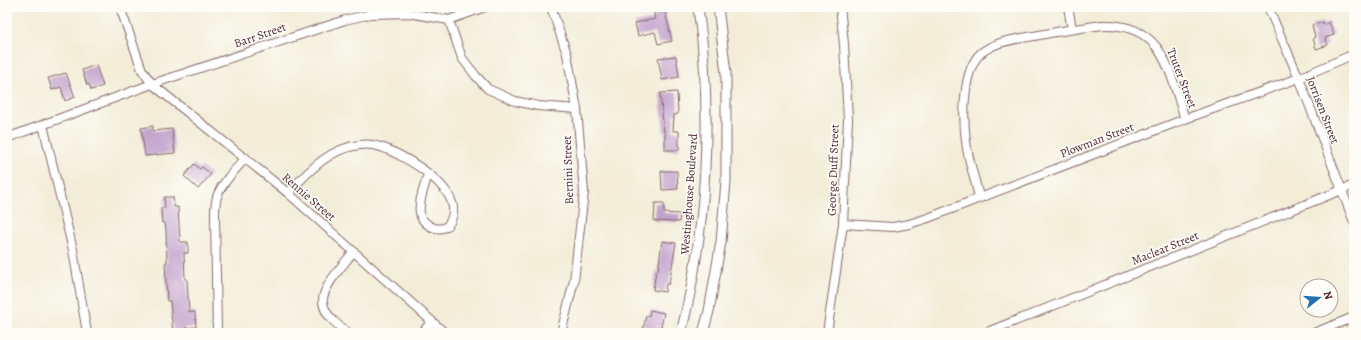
<svg xmlns="http://www.w3.org/2000/svg" width="1361" height="340" viewBox="0 0 1361 340" font-family="Alegreya,serif">
  <style>
    .building { fill: #c3a3cd }
    .lines { fill: none; stroke-linecap: round; stroke-linejoin: round }
    .minor-casing { stroke: #856768; stroke-width: 10 }
    .tertiary-casing { stroke: #856768; stroke-width: 11 }
    .minor { stroke: #fff; stroke-width: 8 }
    .tertiary { stroke: #fff; stroke-width: 9 }
    .labels { text-anchor: middle; dominant-baseline: central; stroke-width: 3.5; stroke-linejoin: round; paint-order: stroke }
    .street-label { font-size: 12px; fill: #4a1f2b; stroke: #fdfcf7 }
  </style>
  <rect width="100%" height="100%" fill="#fdfcf7"/>
  <filter id="ink" filterUnits="userSpaceOnUse"><feTurbulence type="fractalNoise" baseFrequency=".025" numOctaves="2"/><feDisplacementMap in="SourceGraphic" scale="8" xChannelSelector="R" yChannelSelector="G"/><feConvolveMatrix kernelMatrix="1 2 1 2 8 2 1 2 1" color-interpolation-filters="sRGB"/></filter>
  <filter id="wash" filterUnits="userSpaceOnUse"><feTurbulence type="fractalNoise" baseFrequency=".012" numOctaves="4" result="noise"/><feDisplacementMap in="SourceGraphic" scale="16" xChannelSelector="R" yChannelSelector="G"/><feGaussianBlur stdDeviation="0.9" result="paint"/><feColorMatrix in="noise" values="0 0 0 0 0 0 0 0 0 0 0 0 0 0 0 0 0 1.4 0 .05"/><feComposite in="paint" operator="in"/></filter>
  <g filter="url(#wash)">
    <rect width="100%" height="100%" fill="#f3edd8"/>
    <g id="blocks">
      <path class="building" d="M653,7H664L672,41L658,44L655,32L638,36L635,23L655,19Z
        M1323,22L1324,25L1329,22L1334,35L1325,38L1328,45L1316,49L1313,38L1315,37L1312,25Z
        M676,56L679,77L662,80L658,58Z
        M96,65L103,86L91,90L89,84L87,85L82,70Z
        M66,73L75,97L65,101L61,87L52,90L48,78Z
        M677,92L678,114L674,115L673,131H679V150H665V132H664L660,93Z
        M153,126V131L172,129L175,153L145,156L141,128Z
        M194,164L200,169L202,167L211,174L198,189L184,176Z
        M661,171H677L678,189L662,190Z
        M164,197H173L174,207H178L180,242H188V253H184L185,279H187L189,312H195L196,327L185,328V333H173L170,301H167L165,263H167L166,231L165,223H162L161,208H165Z
        M655,203H664V213L680,214L679,222L654,221Z
        M662,241L676,243L669,284H666L665,292L653,290L656,271H658Z
        M650,310L664,313L661,327L657,326L655,333H646V331L643,330L646,316H649Z"/>
    </g>
  </g>
  <g filter="url(#ink)">
    <use href="#blocks" fill-opacity="0" stroke="#856768" stroke-width="1"/>
    <g class="lines">
      <defs>
        <path id="minor" d="M120,7L142,70L152,84L288,193L445,333
          M551,7L567,54L577,109L584,192L574,281L561,333
          M1068,7L1072,29
          M1268,7L1299,78L1354,222
          M449,20L462,58L476,76L488,89L515,101L538,106L577,109
          M43,125L73,250L87,333
          M7,138L152,84L345,20L371,14L408,13L449,20L485,7
          M288,193C308,172 329,148 360,145C366,144 375,145 381,147C404,155 465,189 451,220C445,236 422,227 420,213C418,201 425,186 428,174
          M979,197C975,179 968,160 966,141C963,118 962,70 981,53C997,40 1019,39 1039,35C1060,31 1081,28 1102,25C1164,23 1169,71 1185,119
          M843,224L893,227L909,224L928,218L1185,119L1299,78L1354,54
          M217,333L215,216C215,209 215,201 218,194C224,180 236,169 246,158
          M349,333C339,327 324,315 323,302C321,288 345,263 353,252
          M422,333L432,321
          M827,333L843,224L848,120L844,44L840,7
          M985,333L1354,185
          M1314,333L1354,317"/>
        <path id="tertiary" d="M681,333C707,231 713,111 698,7
          M703,333L709,311L721,242L726,181V73L718,7"/>
      </defs>
      <use href="#minor" class="minor-casing"/>
      <use href="#tertiary" class="tertiary-casing"/>
      <use href="#minor" class="minor"/>
      <use href="#tertiary" class="tertiary"/>
    </g>
  </g>
  <g class="labels">
    <g class="street-label">
      <text transform="translate(260 35) rotate(-19)">Barr Street</text>
      <text transform="translate(1182 78) rotate(69)">Truter Street</text>
      <text transform="translate(1323 110) rotate(69)">Jorrisen Street</text>
      <text transform="translate(1097 140) rotate(-21)">Plowman Street</text>
      <text transform="translate(568 170) rotate(-92)">Bernini Street</text>
      <text transform="translate(833 170) rotate(-88)">George Duff Street</text>
      <text transform="translate(689 194) rotate(-86)">Westinghouse Boulevard</text>
      <text transform="translate(309 197) rotate(41)">Rennie Street</text>
      <text transform="translate(1165 248) rotate(-22)">Maclear Street</text>
    </g>
  </g>
  <rect width="1361" height="340" fill="none" stroke="#fdfcf7" stroke-width="24"/>
  <g transform="translate(1319 298) rotate(73)"><circle r="19" fill="#fdfcf7" stroke="#b5a4a5"/>
  <path d="M0-3L7 15L0 10L-7 15Z" fill="#1f6fb2"/>
  <text y="-6" font-size="11" font-weight="bold" text-anchor="middle" fill="#4a1f2b">N</text>
  </g>
</svg>
